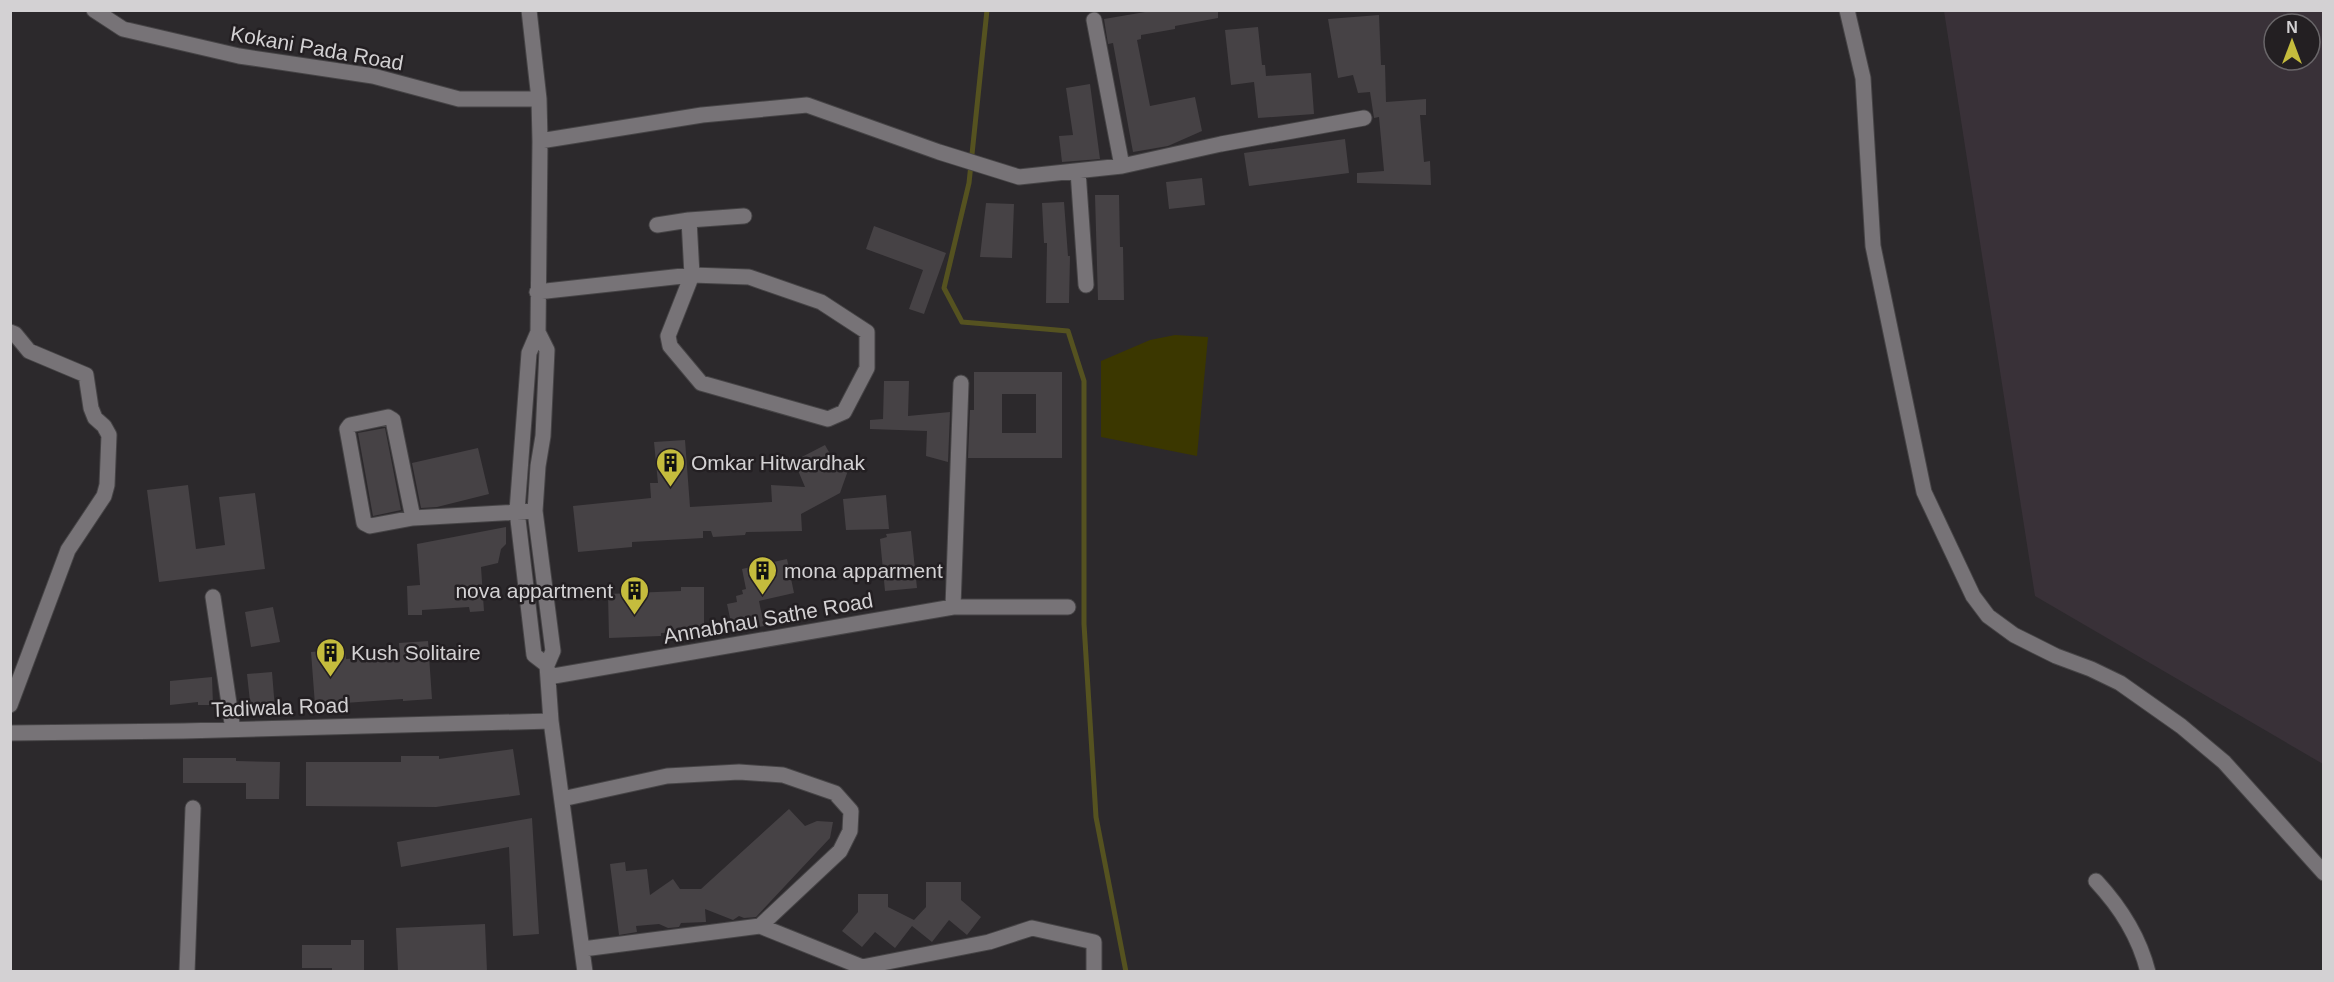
<svg xmlns="http://www.w3.org/2000/svg" width="2334" height="982" viewBox="0 0 2334 982" font-family="Helvetica,sans-serif">
  <style>
    .built { fill: #393138; fill-rule: evenodd }
    .green { fill: #3b3700 }
    .lines { fill: none; stroke-linecap: round; stroke-linejoin: round }
    .stream { stroke: #555220; stroke-width: 5 }
    .building { fill: #464245; fill-rule: evenodd }
    .minor-casing { stroke: #464446; stroke-width: 17 }
    .minor { stroke: #777377; stroke-width: 15 }
    .labels { text-anchor: middle; dominant-baseline: central; stroke-width: 5; stroke-linejoin: round; paint-order: stroke }
    .street-label { font-size: 21px; fill: #d3d1d3; stroke: #231f22 }
    .poi-label { font-size: 21px; fill: #d3d1d3; stroke: #231f22; text-anchor: start }
  </style>
  <rect width="100%" height="100%" fill="#2c292c"/>
  <path class="built" d="M1944,11H2323V764L2035,596ZM2274,24H2310V60H2274Z"/>
  <path class="green" d="M1175,335L1208,337L1197,456L1101,437V361L1150,340Z"/>
  <g class="lines">
    <path class="stream" d="M987,10L969,183L944,288L962,322L1068,331L1084,381V624L1096,817L1126,972"/>
  </g>
  <path class="building" d="M1157,10H1218V18L1175,26V29L1141,35V39L1137,40L1150,106L1195,97L1202,131L1168,146L1133,152L1113,43L1108,44L1104,19Z
    M1379,15L1381,65H1385L1386,102L1426,99V115H1420L1424,162L1430,161L1431,185L1357,183V173L1384,171L1379,117L1374,118L1370,92L1358,93L1353,75L1338,78L1328,19Z
    M1258,27L1262,65H1265L1266,76L1311,73L1314,114L1258,118L1254,82L1231,85L1225,30Z
    M1090,84L1100,159L1062,162L1059,136L1073,135L1066,88Z
    M1345,139L1349,173L1249,186L1244,153Z
    M1202,178L1205,205L1169,209L1166,182Z
    M1095,195H1119L1120,247H1123L1124,300H1098Z
    M1064,202L1068,256H1070L1069,303H1046L1047,243H1044L1042,203Z
    M986,203L1014,204L1012,258L980,257Z
    M874,226L946,253L924,314L909,309L923,270L866,249Z
    M974,372H1062V458H968L970,410H974ZM1002,394H1036V433H1002Z
    M884,381H909L908,416L950,412L948,462L926,456L927,431L870,429V420L883,419Z
    M385,428L401,510L373,516L358,433Z
    M685,440L690,507L772,502L771,485L805,487L794,461L825,445L838,468L851,462L840,493L801,514L802,531L746,532L745,535L713,537L711,531H703V538L632,542V547L578,552L573,506L651,498L650,483H658L654,442Z
    M478,448L489,494L437,507L421,508L412,463Z
    M188,485L196,549L225,545L219,497L255,493L265,569L159,582L147,490Z
    M886,495L889,529L846,530L843,499Z
    M506,527V544L501,549L498,563L481,567L484,611L470,612L469,607L422,610V615H408L407,586L420,585L417,544Z
    M911,531L917,588L885,591L880,539L887,537L886,534Z
    M787,559L794,593L759,601L764,626L733,632L727,604L737,602L736,596L743,594L742,590L746,589L742,569Z
    M681,587H704V632L661,633V636L609,638L608,594L681,591Z
    M273,607L280,642L251,647L245,612Z
    M428,641L432,699L403,701V699L315,705L311,652L345,649L346,659L400,655L399,643Z
    M272,672L275,709L251,711L247,674Z
    M212,677L213,705H198V702L170,705V681Z
    M513,749L520,795L436,807L306,806V762H401V756H439V759Z
    M183,758H236V761L280,762L279,799H246V783H183Z
    M789,809L805,826L817,821L833,822L830,838L756,917L744,918L739,916L733,920L705,909L706,922L681,923L679,927L668,928L659,924L636,926L637,932L619,935L610,864L625,862L626,871L647,869L650,895L673,879L680,889H701Z
    M532,818L539,934L513,936L509,847L401,867L397,842Z
    M926,882H961V900L981,917L967,935L949,920L932,942L912,926L895,948L875,932L862,947L842,931L858,912V894H888V907L914,920L926,907Z
    M485,924L487,972H398L396,928Z
    M351,940H364V972H332V968H302V945H351Z"/>
  <g class="lines">
    <defs>
      <path id="minor" d="M94,10L123,29L239,56L373,76L459,99H539
        M529,10L539,99L540,141L538,332L547,350L543,436L538,466L535,511L553,651L547,665L551,721L585,972
        M1847,10L1863,78L1873,246L1918,463L1924,492L1973,596L1988,616L2014,635L2056,656L2091,669L2120,683L2181,726L2224,762L2324,873
        M1094,20L1122,166
        M540,141L702,115L807,105L939,152L1019,177L1122,166L1221,144L1364,118
        M1078,171L1086,285
        M657,225L689,220
        M537,292L692,275L749,277L821,302L867,332V368L844,412L828,419L701,383L670,346L668,336L692,275L689,220L744,216
        M10,332L15,334L29,351L86,375L91,408L95,418L104,426L109,435L107,485L104,496L68,550L10,705
        M538,332L529,353L517,511L534,655L547,665
        M413,518L393,420L388,417L350,425L347,429L364,523L370,526L413,518L535,511
        M213,597L233,730
        M953,607L961,383
        M548,677L953,607H1068
        M10,733L183,731L551,721
        M562,799L667,776L739,772L783,775L835,793L851,811L850,831L840,851L760,926
        M2096,881C2121,908 2139,936 2148,972
        M583,949L760,926L862,967L989,942L1032,928L1094,942V972
        M187,972L193,808"/>
    </defs>
    <use href="#minor" class="minor-casing"/>
    <use href="#minor" class="minor"/>
  </g>
  <defs>
    <symbol id="building-pin" viewBox="-11 -11 22 30"><path d="M0 17L-7.5 6A9.5 9.5 0 1 1 7.5 6Z" fill="#c5bc3d" stroke="#231f22"/><path d="M-4-6H4V6H1V3H-1V6H-4ZM-2.5-4.3h1.7v1.8h-1.7ZM.8-4.3h1.7v1.8H.8ZM-2.5-1h1.7V.8h-1.7ZM.8-1h1.7V.8H.8Z" fill="#111"/></symbol>
  </defs>
  <g fill-rule="evenodd">
    <use href="#building-pin" x="654" y="446" width="33" height="45"/>
    <use href="#building-pin" x="746" y="554" width="33" height="45"/>
    <use href="#building-pin" x="618" y="574" width="33" height="45"/>
    <use href="#building-pin" x="314" y="636" width="33" height="45"/>
  </g>
  <g class="labels">
    <g class="street-label">
      <text transform="translate(317 48) rotate(10)">Kokani Pada Road</text>
      <text transform="translate(768 618) rotate(-10)">Annabhau Sathe Road</text>
      <text transform="translate(280 707) rotate(-2)">Tadiwala Road</text>
    </g>
    <g class="poi-label">
      <text x="691" y="462">Omkar Hitwardhak</text>
      <text x="784" y="570">mona apparment</text>
      <text x="613" y="590" text-anchor="end">nova appartment</text>
      <text x="351" y="652">Kush Solitaire</text>
    </g>
  </g>
  <rect width="2334" height="982" fill="none" stroke="#d3d1d3" stroke-width="24"/>
  <g transform="translate(2292 42)"><circle r="28" fill="#231f22" stroke="#696669" stroke-width="1.5"/>
  <path d="M0-4.5L10 22L0 15L-10 22Z" fill="#c5bc3d"/>
  <text y="-9" font-size="16" font-weight="bold" text-anchor="middle" fill="#d3d1d3">N</text>
  </g>
</svg>
